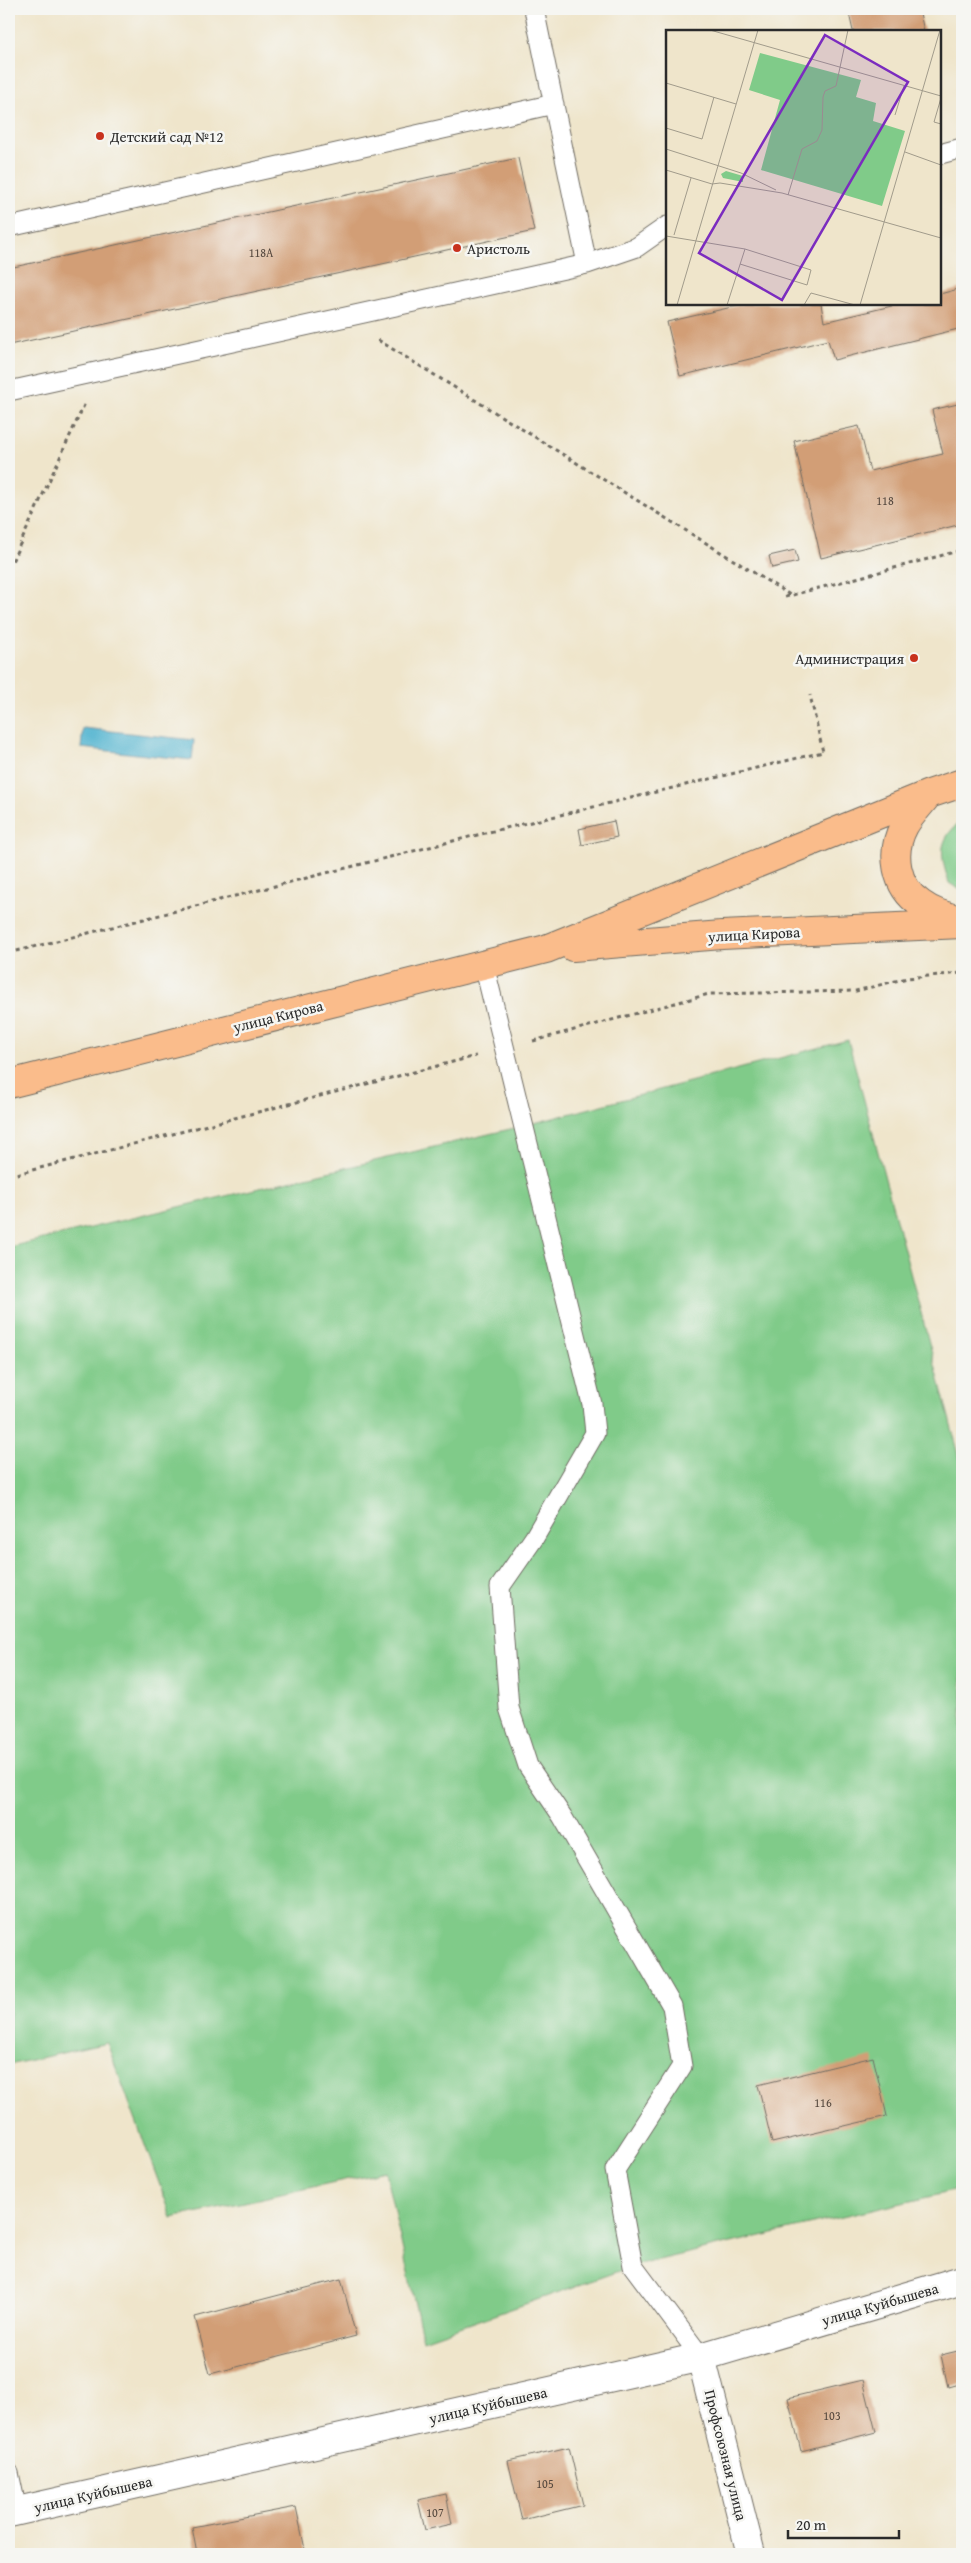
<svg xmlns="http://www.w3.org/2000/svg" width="971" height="2563" viewBox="0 0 971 2563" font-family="'Gentium Book Plus',serif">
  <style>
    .green { fill: #80cb89; stroke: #567b5a }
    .water { fill: #51b4d0; stroke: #3e707e }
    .building { fill: #d29e76 }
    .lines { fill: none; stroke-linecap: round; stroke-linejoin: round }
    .lane-casing { stroke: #706c63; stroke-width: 21 }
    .street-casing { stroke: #706c63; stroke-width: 30 }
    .primary-casing { stroke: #706c63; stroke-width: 30 }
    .path { stroke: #706c63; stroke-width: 3; stroke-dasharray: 4 4; stroke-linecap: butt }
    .lane { stroke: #fff; stroke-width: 19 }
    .street { stroke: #fff; stroke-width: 28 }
    .primary { stroke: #fabc8b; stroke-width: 28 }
    .poi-dot { fill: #c8321e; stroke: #f6f6f2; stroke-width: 2 }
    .labels { text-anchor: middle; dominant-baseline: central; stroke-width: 5; stroke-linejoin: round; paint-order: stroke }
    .number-label { font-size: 12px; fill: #55483e }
    .poi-label { font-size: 15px; fill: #2b2b2b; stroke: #f6f6f2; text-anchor: start }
    .street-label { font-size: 15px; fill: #2b2b2b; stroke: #f6f6f2 }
    .inset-road { fill: none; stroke: #a19b8b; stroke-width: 1 }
    .view { fill: #7b2cbf; fill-opacity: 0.15; stroke: #7b2cbf; stroke-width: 2.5 }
    .inset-edge { fill: none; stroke: #2b2b2b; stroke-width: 2.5 }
  </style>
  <rect width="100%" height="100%" fill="#f6f6f2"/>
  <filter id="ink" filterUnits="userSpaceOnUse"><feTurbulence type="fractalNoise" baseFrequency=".02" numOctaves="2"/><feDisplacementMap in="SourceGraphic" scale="10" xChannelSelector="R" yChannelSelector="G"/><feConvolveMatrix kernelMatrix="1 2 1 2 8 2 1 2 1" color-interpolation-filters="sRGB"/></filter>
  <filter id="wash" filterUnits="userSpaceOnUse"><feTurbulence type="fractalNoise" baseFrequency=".0096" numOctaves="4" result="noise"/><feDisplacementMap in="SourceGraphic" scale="20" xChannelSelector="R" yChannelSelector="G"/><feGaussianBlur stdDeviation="1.12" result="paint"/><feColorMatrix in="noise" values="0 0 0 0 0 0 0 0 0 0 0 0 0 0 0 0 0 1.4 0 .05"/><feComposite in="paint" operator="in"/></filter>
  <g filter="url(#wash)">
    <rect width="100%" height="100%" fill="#efe5cb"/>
    <path class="green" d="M962,820V891L949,883C940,854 937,841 962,820Z
      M848,1040L962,1466V2189L633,2266L423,2340L385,2171L172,2218L107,2043L9,2065V1247L523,1126Z"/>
    <path class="water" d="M83,728L194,740L192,760L81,748Z"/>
    <g id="blocks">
      <path class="building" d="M848,9H919L924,31H853Z
        M518,158L534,231L9,345V268Z
        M962,288V328L834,360L828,340L680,376L667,322L745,304H821L824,322L900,304H940V294Z
        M962,403V524L821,558L794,441L859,426L870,471L943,454L932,410Z
        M795,550L798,562L772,568L769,556Z
        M614,821L617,837L582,845L579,829Z
        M873,2057L887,2116L772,2143L758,2085Z
        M341,2279L356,2336L210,2374L195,2317Z
        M962,2350V2383L948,2387L941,2355Z
        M863,2380L876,2432L801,2451L788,2398Z
        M569,2447L583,2505L522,2520L508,2461Z
        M446,2494L452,2524L425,2530L418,2500Z
        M296,2507L306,2554H197L192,2527Z"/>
    </g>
  </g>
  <g filter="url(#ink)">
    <use href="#blocks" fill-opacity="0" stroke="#706c63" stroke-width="1"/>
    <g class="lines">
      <defs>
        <path id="lane" d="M534,9L587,264
          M940,154L962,148
          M9,227L554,104
          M9,391L587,264L637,247L667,226
          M484,965L592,1404L595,1433L534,1538L500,1587L509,1708L528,1766L562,1816L672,2006L682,2066L615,2170L633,2266L701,2357
          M9,2473L17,2511"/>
        <path id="street" d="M701,2357L751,2554
          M9,2513L701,2357L962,2280"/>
        <path id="primary" d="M928,795C920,805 910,815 904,826C890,852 895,887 921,904C933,913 946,916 960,920
          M573,947L722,935L962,924
          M9,1084L546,949L929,794L962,783"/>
      </defs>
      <use href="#lane" class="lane-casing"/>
      <use href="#street" class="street-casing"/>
      <use href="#primary" class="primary-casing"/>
      <path class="path" d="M378,340L790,595
        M9,568L85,403
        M785,597L962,550
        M9,953L489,832L823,752L810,695
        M533,1041L709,994L856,991L907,978L962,973
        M9,1176L476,1056"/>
      <use href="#lane" class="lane"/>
      <use href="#street" class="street"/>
      <use href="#primary" class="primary"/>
    </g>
  </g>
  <g class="poi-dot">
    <circle cx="100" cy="136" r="5"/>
    <circle cx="457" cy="248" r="5"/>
    <circle cx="914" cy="658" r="5"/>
  </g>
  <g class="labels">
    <g class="number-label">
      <text x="261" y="252">118А</text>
      <text x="885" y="500">118</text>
      <text x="823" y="2102">116</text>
      <text x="832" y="2415">103</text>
      <text x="545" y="2483">105</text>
      <text x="435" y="2512">107</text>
    </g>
    <g class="poi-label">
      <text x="110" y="136">Детский сад №12</text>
      <text x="467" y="248">Аристоль</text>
      <text x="904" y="658" text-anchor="end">Администрация</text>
    </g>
    <g class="street-label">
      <text transform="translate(754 934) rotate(-3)">улица Кирова</text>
      <text transform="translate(278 1016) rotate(-14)">улица Кирова</text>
      <text transform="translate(880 2304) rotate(-16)">улица Куйбышева</text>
      <text transform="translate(488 2405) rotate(-13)">улица Куйбышева</text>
      <text transform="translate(726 2455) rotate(76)">Профсоюзная улица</text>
      <text transform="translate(93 2494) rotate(-13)">улица Куйбышева</text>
    </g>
  </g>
  <g transform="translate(666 30)">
    <rect width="275" height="275" fill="#efe5cb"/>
    <path d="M94,23L195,50L190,67L210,73L207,91L239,101L216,176L95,140L114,70L83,60ZM60,141L77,146V152L57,148L55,144Z" fill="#80cb89"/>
    <path class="inset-road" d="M44,0L275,66M0,53L70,74M275,68L268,92L275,94M229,85L238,56M0,98L36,109L48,67M0,119L75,143L110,160M239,122L275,135M0,140L46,154L54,153L116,163L275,208M122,165L136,119L151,111L156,100L157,67L159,61L170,56L182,0M8,205L25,148M0,206L79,219L145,240L141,255L74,234M11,275L92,0M61,275L79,219M138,275L145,263L189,275M194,275L274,0"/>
    <path class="view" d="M159,5L242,52L116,270L33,223Z"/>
    <rect width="275" height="275" class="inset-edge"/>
  </g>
  <rect width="971" height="2563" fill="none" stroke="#f6f6f2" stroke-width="30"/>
  <path d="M788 2530v8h111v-8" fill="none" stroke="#2b2b2b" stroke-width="2.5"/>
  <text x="796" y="2530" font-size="15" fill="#2b2b2b" stroke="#f6f6f2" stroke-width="4" paint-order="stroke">20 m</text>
</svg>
